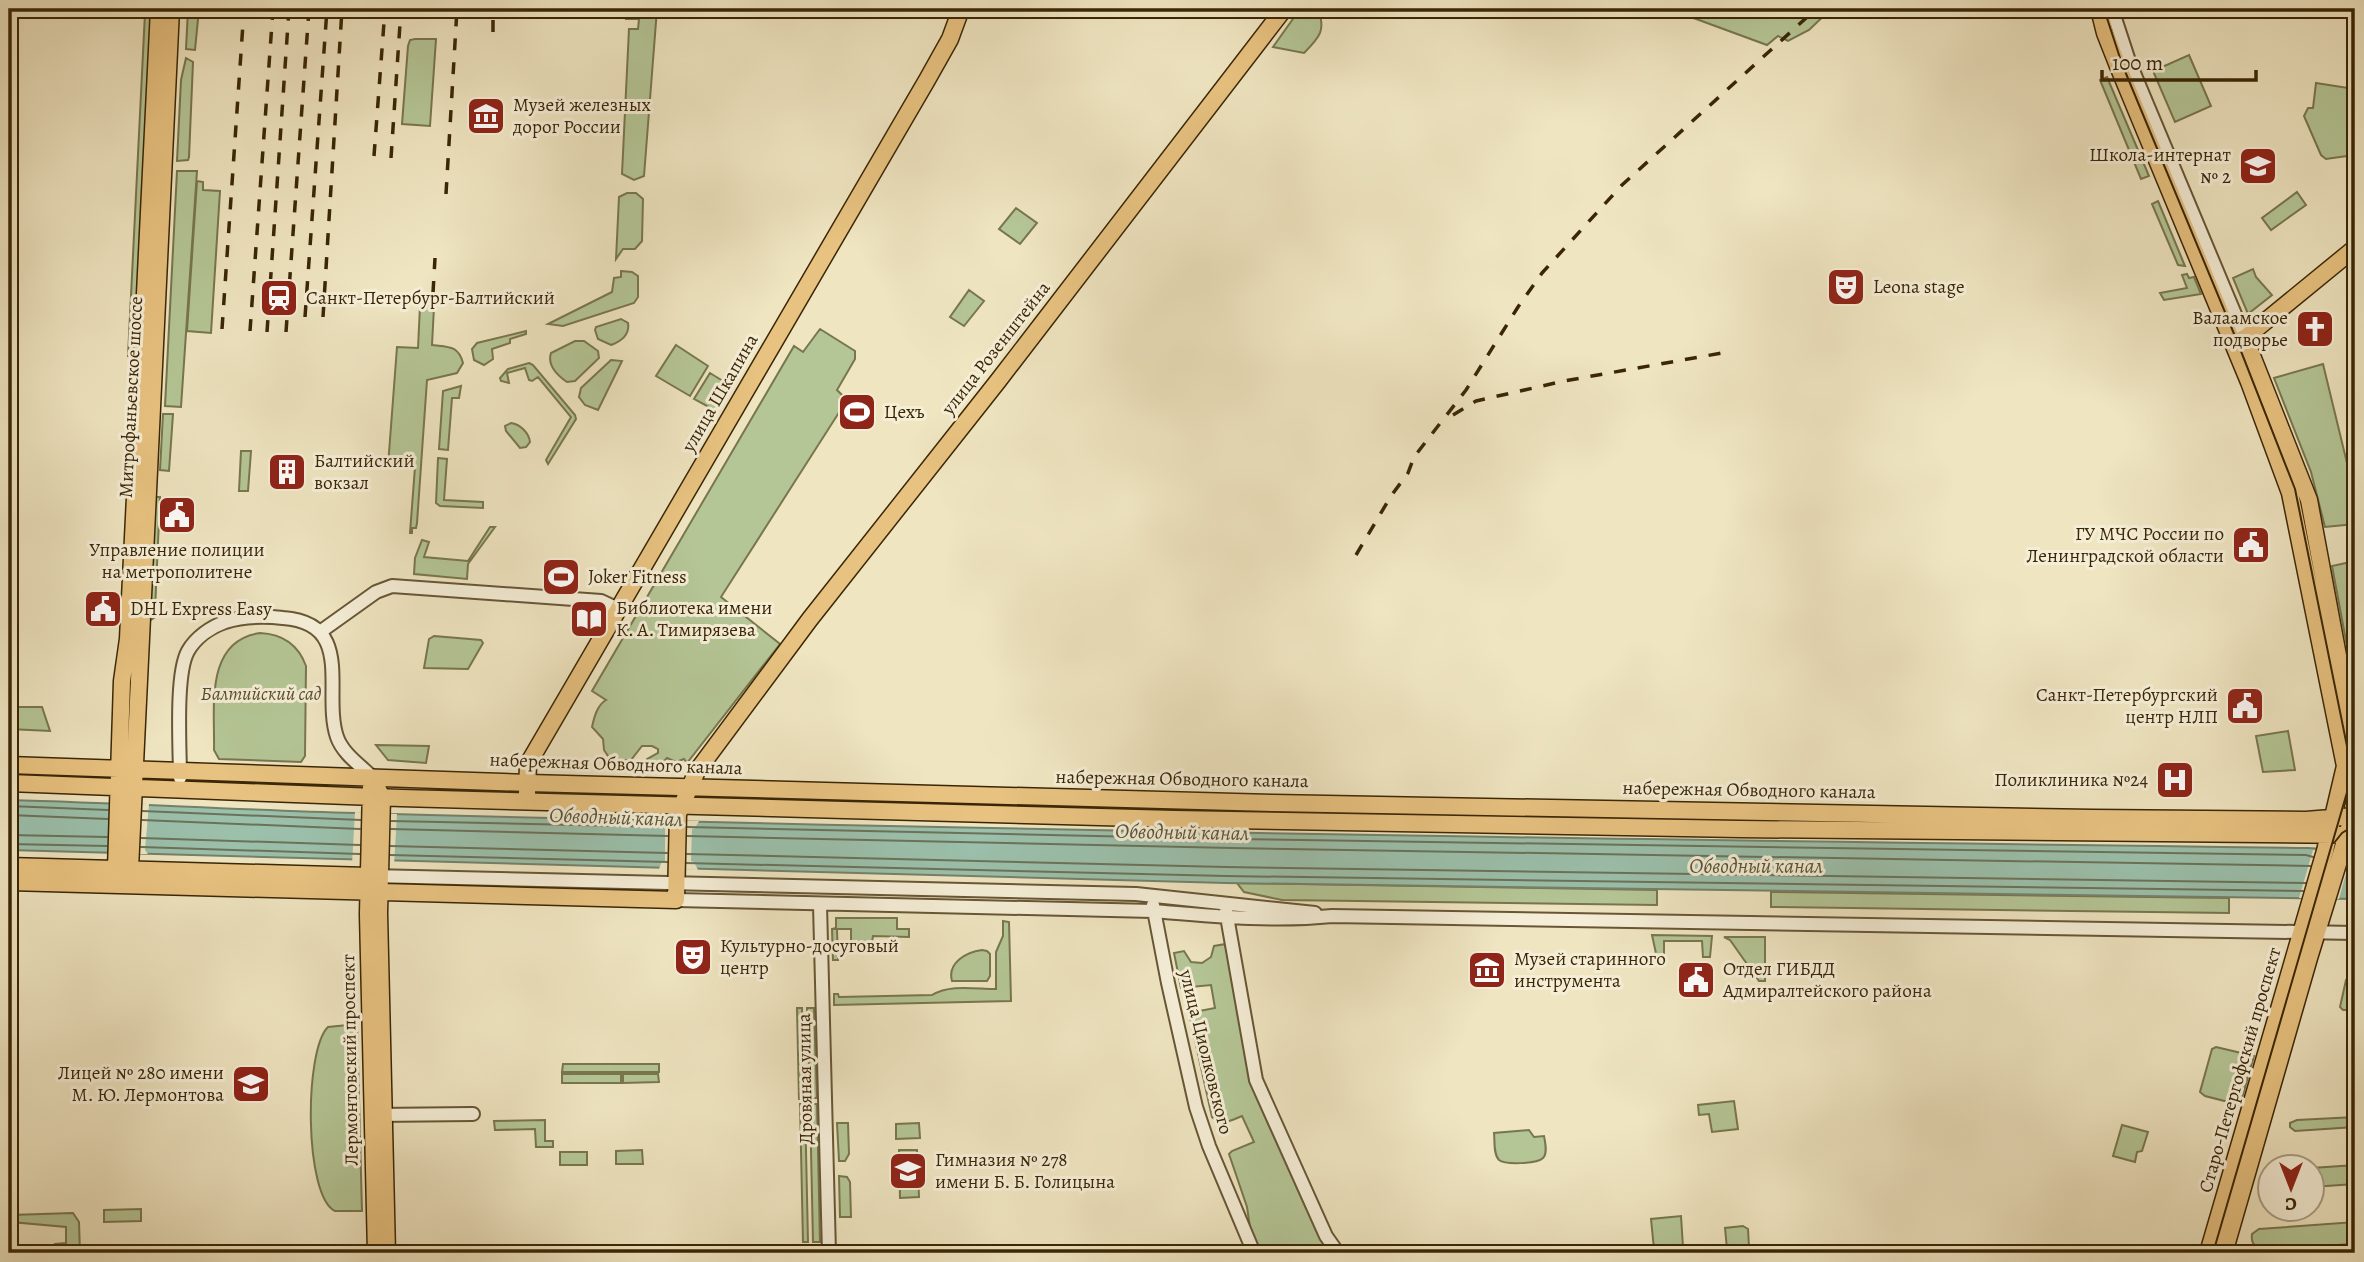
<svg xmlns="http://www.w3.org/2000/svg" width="2364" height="1262" viewBox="0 0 2364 1262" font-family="Alegreya,serif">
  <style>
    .green { fill: #b5c696; stroke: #78764e; stroke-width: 2 }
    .water { fill: #9bc0ac; stroke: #74826a; stroke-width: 2 }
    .pier { fill: #efe5c1 }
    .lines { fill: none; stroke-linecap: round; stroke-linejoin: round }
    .shore { stroke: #6a7359; stroke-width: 2 }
    .minor-casing { stroke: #675635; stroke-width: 16 }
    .major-casing { stroke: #3a2606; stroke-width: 19 }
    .minor { stroke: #f5eed7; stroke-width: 12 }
    .major { stroke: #e8c280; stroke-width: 16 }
    .tram { stroke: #3a2606; stroke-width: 2 }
    .rail { stroke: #3a2606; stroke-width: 3.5; stroke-dasharray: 12 12; stroke-linecap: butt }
    .labels { text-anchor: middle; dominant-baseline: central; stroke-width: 6; stroke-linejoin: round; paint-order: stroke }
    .poi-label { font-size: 19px; fill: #3a2606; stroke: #f5eed7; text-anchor: start }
    .street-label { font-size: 19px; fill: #3a2606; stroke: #f5eed7 }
    .park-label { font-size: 19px; font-style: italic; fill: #594e2a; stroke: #f5eed7 }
    .water-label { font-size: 21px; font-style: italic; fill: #575438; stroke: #f5eed7 }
  </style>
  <rect width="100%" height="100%" fill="#efe5c1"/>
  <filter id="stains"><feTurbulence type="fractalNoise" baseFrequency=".00286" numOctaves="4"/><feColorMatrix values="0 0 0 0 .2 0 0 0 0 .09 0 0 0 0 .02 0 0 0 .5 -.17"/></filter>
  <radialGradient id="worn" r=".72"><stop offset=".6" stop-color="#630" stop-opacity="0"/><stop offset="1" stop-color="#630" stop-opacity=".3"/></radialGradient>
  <path class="green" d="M188,9H199L195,50L186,49Z
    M627,9H657L644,176L634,180L622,174L629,29H638L639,19H626Z
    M1300,9H1318C1326,30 1320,37 1304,53L1273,47Z
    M1669,9H1831L1809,30L1788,41L1778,36L1767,45Z
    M145,13L152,18L136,353L133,356H128Z
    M415,39H436L430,126L402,124L408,46L410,40Z
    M2189,55L2211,106L2175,122L2153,71Z
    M186,58L193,62L189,157L188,160L177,161L181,80Z
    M2107,77L2149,176L2141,179L2100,80Z
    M2316,83L2355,89V150L2347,156L2326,159L2321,155L2304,116L2308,108H2313Z
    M177,171H197L181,407L165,406Z
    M197,181L203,182V190L220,191L211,333L187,331Z
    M2297,192L2306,205L2271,230L2262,218Z
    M627,193H636L643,199L642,241L635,249H623L616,259L619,197Z
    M2158,201L2185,266L2178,265L2152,204Z
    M1016,208L1037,223L1020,244L999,229Z
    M2253,269L2256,277L2272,295L2248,314L2233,278Z
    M621,271L632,272L638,276V297L634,303L563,326L548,324L612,292L614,278L621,277Z
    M2187,274L2189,278L2194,277L2201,294L2164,300L2160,293L2187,288L2182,275Z
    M969,290L984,301L964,326L950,317Z
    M420,306L434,307L432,345C448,347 458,345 463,363L457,373L427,380L417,523L416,528H412V533H410L415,467L388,466L397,347L418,348Z
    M621,319L628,323C630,335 622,341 611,345L598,339L595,330L596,327Z
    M820,329L855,351V359L837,390L847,400L721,597L780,644L687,763L684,759L676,762L667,758L658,767H651L647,764V759L658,753V749L652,746H642L631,760H617L608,756L604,750L603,739L592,727C594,718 597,705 606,700L592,691L794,346L803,352Z
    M526,331V334L510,339V343L492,349L493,359L484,365L474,360L472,349L477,343Z
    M575,341H584L598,351L599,358L575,381L567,382C557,375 547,365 551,353Z
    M676,345L708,366L690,396L656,376Z
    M611,360L622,361L598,410L585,405L579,397L581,388Z
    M529,363L533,365L575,415L576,419L548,464L546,460L571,417L538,377L532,381L529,380L525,368L507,373L509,383L501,381L500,378L508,369Z
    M2323,364L2355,496V524L2325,527L2311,472L2274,378Z
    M710,373L731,386L716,411L694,399Z
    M461,386L459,398H452L448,450L439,449L443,391Z
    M163,414H173L169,471L160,470Z
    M511,423C520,424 529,433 530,442L526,447L520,448L506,431L505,426Z
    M241,451H251L248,491H239Z
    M438,458L447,459L444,500L483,502V508L440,506L436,503Z
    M154,497H160L155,611L158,615L148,622Z
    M490,527H495L468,564L467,579L414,574L415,558L422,540L429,542L424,557L468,561Z
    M2355,561V689L2332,566Z
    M260,633C282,634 298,644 306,666L305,756L301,762L219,759L214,750C215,708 204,641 260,633Z
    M434,636L481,640L483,643L468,669L424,668L429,639Z
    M9,707H42L50,731L9,729Z
    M2288,731L2295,770L2263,772L2256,736Z
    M376,745L429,746L426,763L388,760Z
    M1237,883L1657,890V905L1282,900L1244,892Z
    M1771,892L2229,898V913L1771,907Z
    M836,918H897V929H909V937L873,936L872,942L851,941V929H837L838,960H833L832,929L836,928Z
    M1003,921L1009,922L1011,1001L834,1005V994H838L839,997L932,995C950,984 975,989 996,989V952L1003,936Z
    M1652,935L1712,936L1710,957H1703L1702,941H1664V956L1657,958Z
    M1724,937H1765V981H1759L1730,940Z
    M1226,944L1246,1051L1331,1253H1259L1251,1234L1247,1207L1229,1154L1232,1151L1254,1142L1242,1116C1232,1120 1221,1127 1212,1117L1189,1013L1215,1008L1211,985L1181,988L1174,953L1184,951L1191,962L1202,963L1211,957L1214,946Z
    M982,950L987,951L990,954V976L987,981H952C947,963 966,952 982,950Z
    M2350,975L2355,976V1010H2343L2340,1007L2346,980Z
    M797,1008H802L804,1099H799Z
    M807,1008H814L817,1098H810Z
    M357,1024L362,1211H335C304,1196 304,1050 328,1027Z
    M2216,1047L2254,1056L2240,1105L2205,1096L2200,1092L2212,1049Z
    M563,1064H659V1072H562Z
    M562,1074H621V1083H562Z
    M623,1074H658L659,1082L623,1083Z
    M1734,1101L1738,1129L1712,1132L1709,1114L1699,1115L1698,1105Z
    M800,1104H805L808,1242H803Z
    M810,1104H817L820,1242H813Z
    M2355,1117V1127L2295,1131L2290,1127V1123L2297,1120Z
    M545,1120V1141H553V1147H536L535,1129L495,1130L494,1121Z
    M837,1123H848L849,1154L845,1161H839Z
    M919,1123L920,1138L896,1139V1124Z
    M2122,1125L2148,1132L2142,1151L2137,1152L2135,1162L2113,1156Z
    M1529,1130L1534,1137L1544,1136C1545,1142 1548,1153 1543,1158C1537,1164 1505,1165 1499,1160C1493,1154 1495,1140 1494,1133Z
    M642,1150L643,1164H616V1151Z
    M899,1150H917L919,1197L900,1198Z
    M560,1152H587V1165H560Z
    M2355,1165V1184L2312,1187V1168Z
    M839,1176L847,1177L850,1182L851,1217H840Z
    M141,1209V1221L104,1222V1210Z
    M73,1213L79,1222L80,1253H55V1244L66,1243V1227L11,1222V1215Z
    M1681,1216L1683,1247L1654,1249L1651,1219Z
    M2355,1222V1244L2260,1249C2253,1245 2251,1242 2252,1234L2259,1229Z
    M1743,1226L1748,1229L1749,1247L1727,1249L1725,1228Z"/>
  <path class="water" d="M9,800C124,803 240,810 355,813C1006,831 1657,840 2308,848L2355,851V899L1226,883L9,850Z"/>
  <path class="pier" d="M140,804H149L145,850L148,854H138Z
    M355,812L397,814L394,866L352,864Z
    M659,820L699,821L695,828L692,829L691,861L694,862L698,870L659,869L662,861H665V828L662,827Z
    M2313,850L2352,852L2339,899L2299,898Z"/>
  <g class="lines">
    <path class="shore" d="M9,806L108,810
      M142,811L361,820
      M9,815L108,819
      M142,820L360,829
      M391,821L668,827
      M687,827L1232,839L2306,855L2313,857
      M391,829L668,836
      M9,835L107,837
      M687,836L1232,848L2311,866
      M141,838L360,845
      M9,844L107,846
      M390,846L667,853
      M141,847L360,854
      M687,854L1226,867L2306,883
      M390,855L667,862
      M686,863L1226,876L2303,891"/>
    <defs>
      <path id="minor" d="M2112,9L2129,61L2245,338
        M320,632L376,592L392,586L601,601L618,609
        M180,778C180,749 175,674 188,651C196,637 211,627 225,622C244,616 264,616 283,618C356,623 322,693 337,737C343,754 360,765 372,777
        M372,876L1136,894L1315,913
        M676,900L1153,911C1213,916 1273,922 1332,916L2355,933
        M820,905L829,1253
        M1153,905L1168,983L1196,1107L1209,1146L1254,1253
        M1226,911L1256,1080L1326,1236L1338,1253
        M376,1115L473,1114"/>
      <path id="major" d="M2099,9L2105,33L2118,66L2249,382L2290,493L2345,766L2325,851L2208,1253
        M2245,338L2309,500L2355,747
        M2237,342L2245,338L2355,248
        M9,765L528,783L1273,803L2092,818L2306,820L2355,816
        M9,783L401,798L1174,819L1740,829L2355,835
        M371,787L368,914L376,1253
        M377,788L382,797L379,913L387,1253
        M527,794L528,764L927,80L950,39L961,9
        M9,866L368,876
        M9,882L676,900L678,814L697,771L810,619L998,381L1284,9
        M124,885L116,869L122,681L128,639L159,9
        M124,885L130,869L171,9
        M2224,1253L2309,958L2349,828"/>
    </defs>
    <use href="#minor" class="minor-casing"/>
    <use href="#major" class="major-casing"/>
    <use href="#minor" class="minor"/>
    <use href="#major" class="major"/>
    <path class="tram" d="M2104,9L2122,64L2237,341L2295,489L2351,766L2350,782L2213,1253
      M2334,843L2342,833L2355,825"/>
    <path class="rail" d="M493,20V34
      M374,156L385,9
      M391,158L401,9
      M446,194L457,9
      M433,293L435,258
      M305,317L327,9
      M323,317L342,9
      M222,329L244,9
      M250,331L273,9
      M267,332L289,9
      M286,332L309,9
      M1453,415L1476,401L1564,381L1722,353
      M1356,555L1391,496L1408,473L1414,457L1466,390L1518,307L1542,273L1622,185L1816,9"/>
  </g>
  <defs>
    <symbol id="museum-square" viewBox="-11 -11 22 22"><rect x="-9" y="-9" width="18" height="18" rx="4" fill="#8f2418" stroke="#f5eed7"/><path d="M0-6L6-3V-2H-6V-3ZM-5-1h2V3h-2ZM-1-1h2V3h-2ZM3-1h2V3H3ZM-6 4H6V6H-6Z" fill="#fff"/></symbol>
    <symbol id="school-square" viewBox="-11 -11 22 22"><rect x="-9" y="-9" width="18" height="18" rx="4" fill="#8f2418" stroke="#f5eed7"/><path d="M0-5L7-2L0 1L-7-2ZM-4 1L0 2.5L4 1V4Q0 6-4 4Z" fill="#fff"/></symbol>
    <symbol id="theatre-square" viewBox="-11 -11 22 22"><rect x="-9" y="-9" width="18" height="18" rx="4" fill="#8f2418" stroke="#f5eed7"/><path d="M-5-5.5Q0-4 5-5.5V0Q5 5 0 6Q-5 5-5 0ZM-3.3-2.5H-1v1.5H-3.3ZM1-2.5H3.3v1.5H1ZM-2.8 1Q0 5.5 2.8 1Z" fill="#fff"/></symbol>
    <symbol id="station-square" viewBox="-11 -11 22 22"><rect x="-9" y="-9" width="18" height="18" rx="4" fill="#8f2418" stroke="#f5eed7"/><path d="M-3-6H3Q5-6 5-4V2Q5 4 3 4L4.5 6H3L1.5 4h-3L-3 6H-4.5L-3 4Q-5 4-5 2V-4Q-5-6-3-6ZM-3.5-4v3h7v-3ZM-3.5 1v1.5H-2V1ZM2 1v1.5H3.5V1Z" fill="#fff"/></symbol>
    <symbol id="church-square" viewBox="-11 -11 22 22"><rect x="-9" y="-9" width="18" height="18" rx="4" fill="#8f2418" stroke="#f5eed7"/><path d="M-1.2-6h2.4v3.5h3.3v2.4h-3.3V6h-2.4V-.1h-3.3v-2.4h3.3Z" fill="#fff"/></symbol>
    <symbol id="stadium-square" viewBox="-11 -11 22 22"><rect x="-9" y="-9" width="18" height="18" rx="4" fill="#8f2418" stroke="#f5eed7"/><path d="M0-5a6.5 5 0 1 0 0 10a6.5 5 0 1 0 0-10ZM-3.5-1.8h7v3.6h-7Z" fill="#fff"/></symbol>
    <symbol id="building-square" viewBox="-11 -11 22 22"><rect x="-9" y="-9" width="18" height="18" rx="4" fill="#8f2418" stroke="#f5eed7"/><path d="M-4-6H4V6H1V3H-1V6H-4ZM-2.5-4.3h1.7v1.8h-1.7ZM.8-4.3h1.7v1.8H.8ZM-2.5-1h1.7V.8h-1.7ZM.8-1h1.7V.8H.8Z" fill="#fff"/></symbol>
    <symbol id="civic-square" viewBox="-11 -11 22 22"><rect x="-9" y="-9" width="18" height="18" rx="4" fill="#8f2418" stroke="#f5eed7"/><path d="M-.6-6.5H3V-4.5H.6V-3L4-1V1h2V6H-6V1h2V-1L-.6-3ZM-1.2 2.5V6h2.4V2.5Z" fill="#fff"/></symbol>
    <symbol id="library-square" viewBox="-11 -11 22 22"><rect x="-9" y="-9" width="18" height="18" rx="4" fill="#8f2418" stroke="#f5eed7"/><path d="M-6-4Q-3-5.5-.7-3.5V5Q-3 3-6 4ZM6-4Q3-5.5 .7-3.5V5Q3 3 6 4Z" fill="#fff"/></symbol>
    <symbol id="hospital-square" viewBox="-11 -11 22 22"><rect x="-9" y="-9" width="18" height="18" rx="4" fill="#8f2418" stroke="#f5eed7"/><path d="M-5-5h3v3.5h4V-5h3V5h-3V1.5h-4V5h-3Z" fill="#fff"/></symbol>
  </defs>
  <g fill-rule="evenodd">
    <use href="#museum-square" x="464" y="94" width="44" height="44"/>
    <use href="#school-square" x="2236" y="144" width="44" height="44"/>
    <use href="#theatre-square" x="1824" y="265" width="44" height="44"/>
    <use href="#station-square" x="257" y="276" width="44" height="44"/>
    <use href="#church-square" x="2293" y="307" width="44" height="44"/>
    <use href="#stadium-square" x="835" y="390" width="44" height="44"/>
    <use href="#building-square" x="265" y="450" width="44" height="44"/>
    <use href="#civic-square" x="155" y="493" width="44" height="44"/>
    <use href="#civic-square" x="2229" y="523" width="44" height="44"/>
    <use href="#stadium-square" x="539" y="555" width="44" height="44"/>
    <use href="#civic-square" x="81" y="587" width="44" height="44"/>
    <use href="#library-square" x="567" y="597" width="44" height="44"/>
    <use href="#civic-square" x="2223" y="684" width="44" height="44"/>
    <use href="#hospital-square" x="2153" y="758" width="44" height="44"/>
    <use href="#theatre-square" x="671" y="935" width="44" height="44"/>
    <use href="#museum-square" x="1465" y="948" width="44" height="44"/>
    <use href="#civic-square" x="1674" y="958" width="44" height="44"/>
    <use href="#school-square" x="229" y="1062" width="44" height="44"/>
    <use href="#school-square" x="886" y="1149" width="44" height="44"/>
  </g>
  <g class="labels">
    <g class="poi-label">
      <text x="513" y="105">Музей железных<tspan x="513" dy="22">дорог России</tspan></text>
      <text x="2231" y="155" text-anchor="end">Школа-интернат<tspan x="2231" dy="22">№ 2</tspan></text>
      <text x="1873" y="287">Leona stage</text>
      <text x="306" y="298">Санкт-Петербург-Балтийский</text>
      <text x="2288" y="318" text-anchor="end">Валаамское<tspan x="2288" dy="22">подворье</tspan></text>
      <text x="884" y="412">Цехъ</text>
      <text x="314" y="461">Балтийский<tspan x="314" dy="22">вокзал</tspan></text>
      <text x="2224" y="534" text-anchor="end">ГУ МЧС России по<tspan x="2224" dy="22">Ленинградской области</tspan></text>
      <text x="177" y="550" text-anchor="middle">Управление полиции<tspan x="177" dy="22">на метрополитене</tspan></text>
      <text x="588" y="577">Joker Fitness</text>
      <text x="616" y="608">Библиотека имени<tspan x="616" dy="22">К. А. Тимирязева</tspan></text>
      <text x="130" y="609">DHL Express Easy</text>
      <text x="2218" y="695" text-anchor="end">Санкт-Петербургский<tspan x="2218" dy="22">центр НЛП</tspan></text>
      <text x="2148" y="780" text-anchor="end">Поликлиника №24</text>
      <text x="720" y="946">Культурно-досуговый<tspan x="720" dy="22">центр</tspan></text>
      <text x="1514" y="959">Музей старинного<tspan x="1514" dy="22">инструмента</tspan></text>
      <text x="1723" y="969">Отдел ГИБДД<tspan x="1723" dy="22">Адмиралтейского района</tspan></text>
      <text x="224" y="1073" text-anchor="end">Лицей № 280 имени<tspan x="224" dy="22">М. Ю. Лермонтова</tspan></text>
      <text x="935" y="1160">Гимназия № 278<tspan x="935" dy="22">имени Б. Б. Голицына</tspan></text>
    </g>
    <g class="street-label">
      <text transform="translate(996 348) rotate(-52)">улица Розенштейна</text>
      <text transform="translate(720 393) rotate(-60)">улица Шкапина</text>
      <text transform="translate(131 397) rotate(-87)">Митрофаньевское шоссе</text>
      <text transform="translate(616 764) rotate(2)">набережная Обводного канала</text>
      <text transform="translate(1182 779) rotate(1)">набережная Обводного канала</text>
      <text transform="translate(1749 790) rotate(1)">набережная Обводного канала</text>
      <text transform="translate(1206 1052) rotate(76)">улица Циолковского</text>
      <text transform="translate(350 1060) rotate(-91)">Лермонтовский проспект</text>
      <text transform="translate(2240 1070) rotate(-74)">Старо-Петергофский проспект</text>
      <text transform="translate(805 1079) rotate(-91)">Дровяная улица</text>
    </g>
    <g class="park-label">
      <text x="261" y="694">Балтийский сад</text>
    </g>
    <g class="water-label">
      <text transform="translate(616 817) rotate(2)">Обводный канал</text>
      <text transform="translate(1182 832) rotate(1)">Обводный канал</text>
      <text x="1756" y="866">Обводный канал</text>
    </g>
  </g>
  <rect width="2364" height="1262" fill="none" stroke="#efe5c1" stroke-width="35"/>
  <rect x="10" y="10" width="2343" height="1241" fill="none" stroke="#3a2606" stroke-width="3.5"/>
  <rect x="18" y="18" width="2329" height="1227" fill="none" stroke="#3a2606" stroke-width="2"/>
  <g transform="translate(2291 1188) rotate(180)"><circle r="33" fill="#f5eed7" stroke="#aa9e83" stroke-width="2"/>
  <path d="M0-5L12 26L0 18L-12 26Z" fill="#8f2418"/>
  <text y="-10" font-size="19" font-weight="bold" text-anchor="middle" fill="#3a2606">С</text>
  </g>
  <path d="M2102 70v10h154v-10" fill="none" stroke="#3a2606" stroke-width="3.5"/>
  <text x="2112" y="70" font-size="21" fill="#3a2606" stroke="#f5eed7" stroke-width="5" paint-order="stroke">100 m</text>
  <rect width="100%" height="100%" filter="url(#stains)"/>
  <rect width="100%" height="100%" fill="url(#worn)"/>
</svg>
